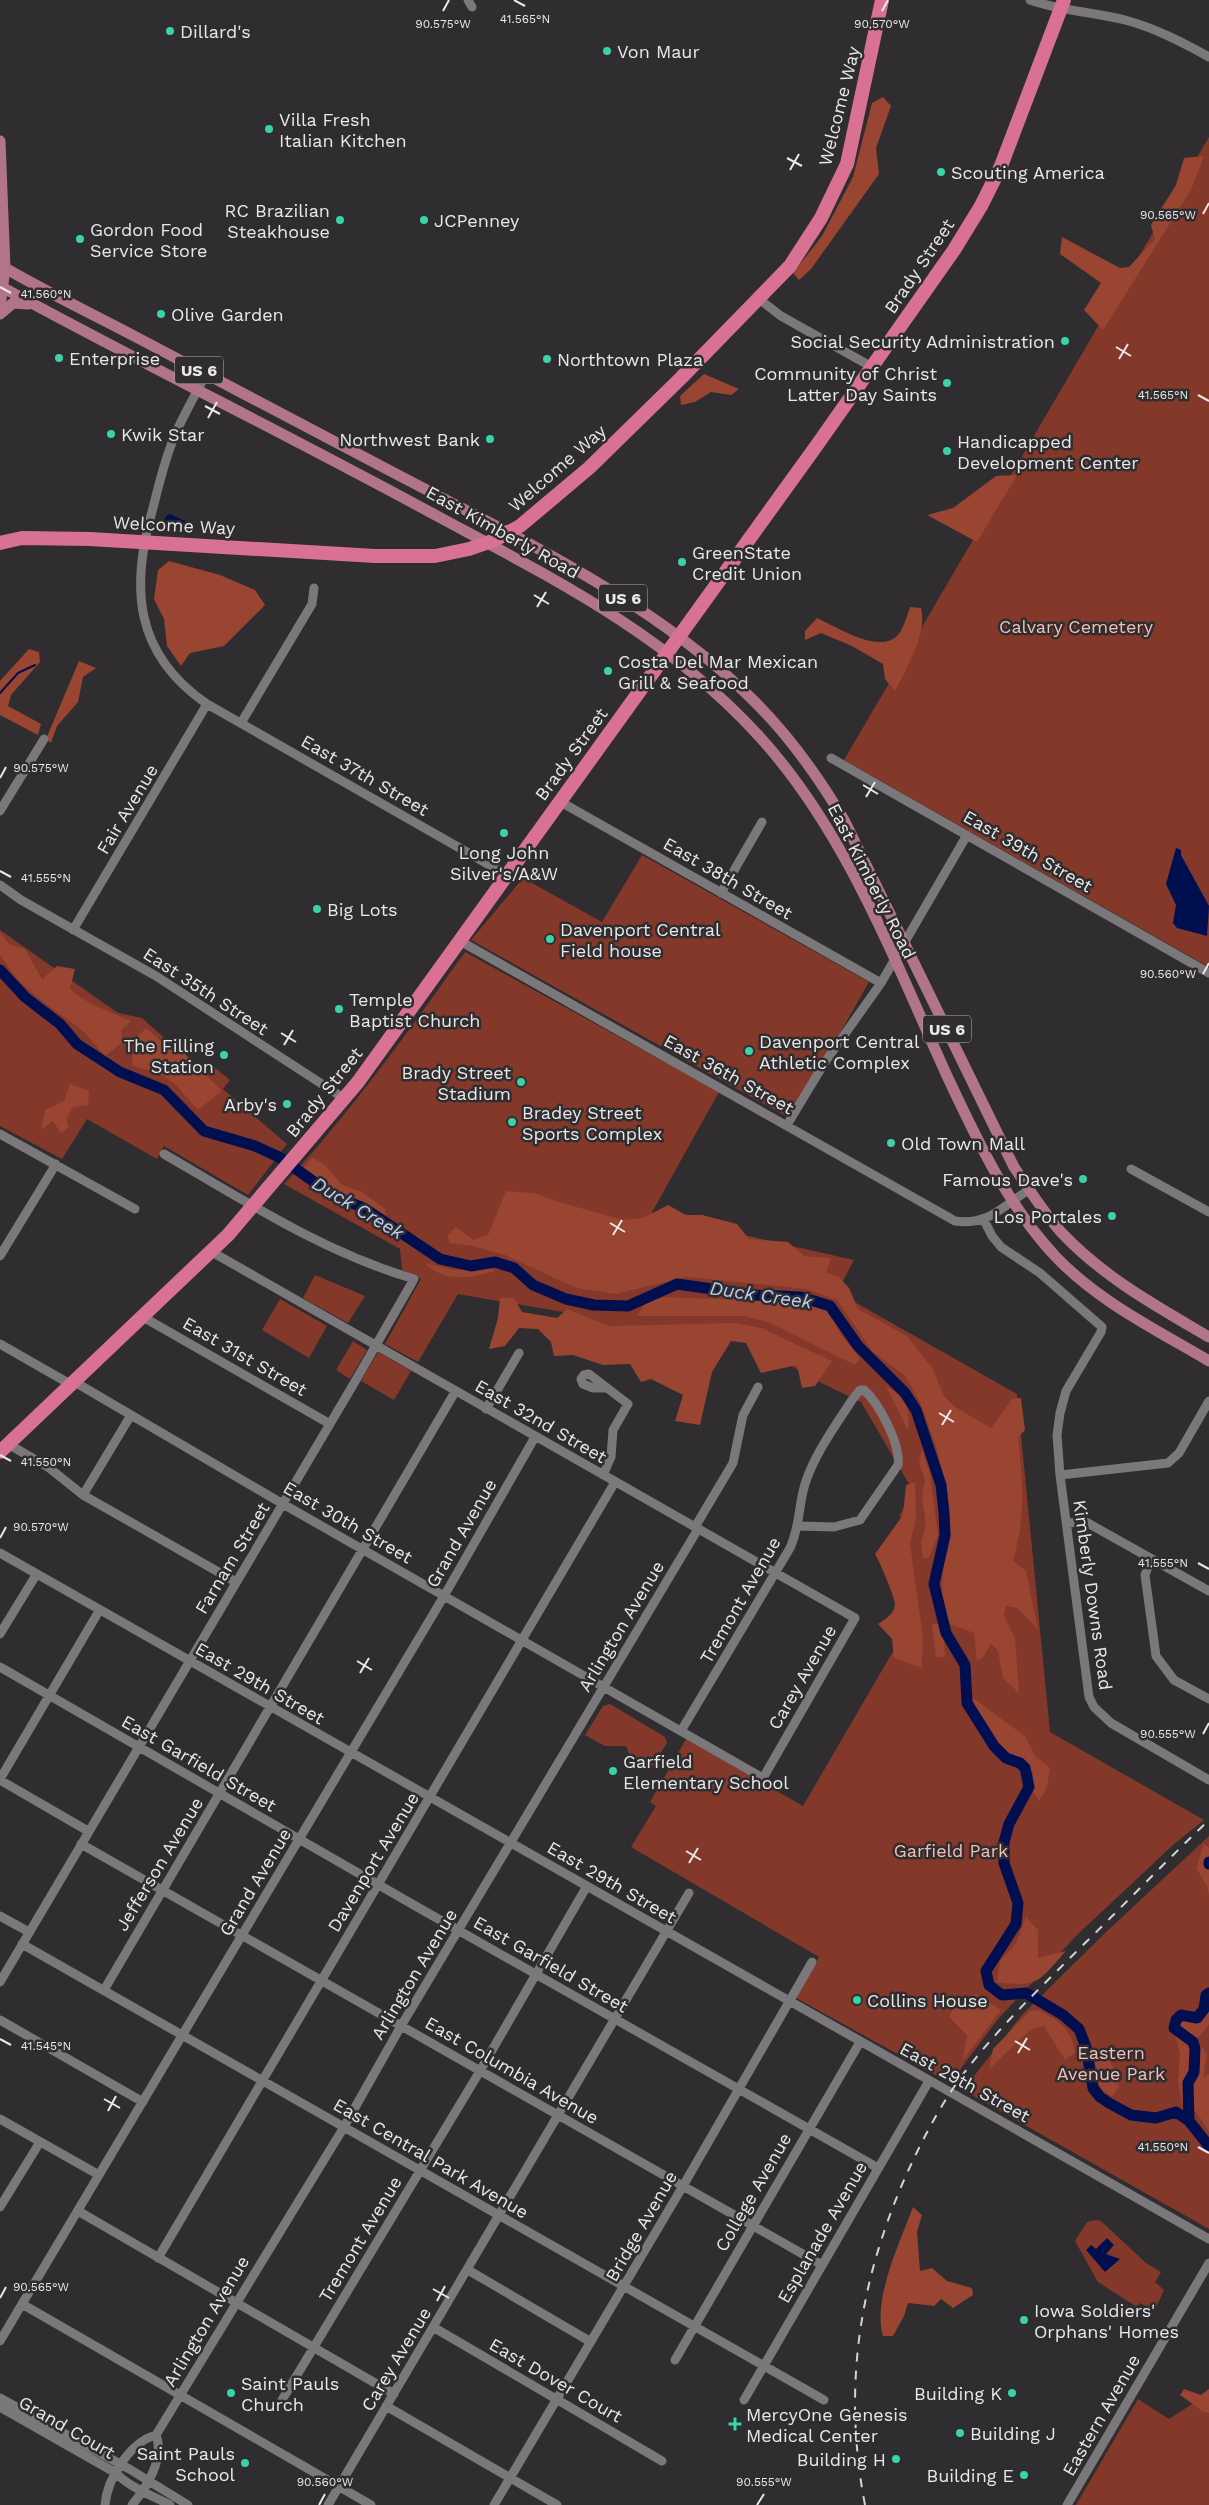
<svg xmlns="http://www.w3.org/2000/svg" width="1209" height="2505" viewBox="0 0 1209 2505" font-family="'Work Sans',sans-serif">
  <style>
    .green { fill: #843829 }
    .forest { fill: #9a4432 }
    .water { fill: #010f51 }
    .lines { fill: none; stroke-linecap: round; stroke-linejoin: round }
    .stream { stroke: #010f51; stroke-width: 2 }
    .river { stroke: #010f51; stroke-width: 11 }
    .minor { stroke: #7a787a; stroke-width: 9 }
    .major { stroke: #b27488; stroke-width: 11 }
    .highway { stroke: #d87192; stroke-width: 14 }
    .rail { stroke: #d5d4d5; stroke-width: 2; stroke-dasharray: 9 9; stroke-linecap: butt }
    .ticks { fill: none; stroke: #e9e8e9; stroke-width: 2 }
    .poi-dot { fill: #38d4a6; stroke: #2f2d2f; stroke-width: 2 }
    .labels { text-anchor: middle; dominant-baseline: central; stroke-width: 5; stroke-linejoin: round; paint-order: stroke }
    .shield { fill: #2f2d2f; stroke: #b1b0b1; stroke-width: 1 }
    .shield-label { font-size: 16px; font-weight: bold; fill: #e9e8e9 }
    .poi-label { font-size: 18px; fill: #e9e8e9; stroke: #2f2d2f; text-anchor: start }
    .street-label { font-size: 18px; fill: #e9e8e9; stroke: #2f2d2f }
    .park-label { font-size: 18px; fill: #f2c0b5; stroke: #2f2d2f }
    .water-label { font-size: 19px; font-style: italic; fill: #b9cdf5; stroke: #2f2d2f }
    .ticks-label { font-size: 12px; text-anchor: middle; fill: #e9e8e9; stroke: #2f2d2f; stroke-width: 5; stroke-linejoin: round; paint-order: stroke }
  </style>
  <rect width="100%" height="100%" fill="#2f2d2f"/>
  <path class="green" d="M1209,137V967L844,760Z
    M642,855L869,982L791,1119L471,940L523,878L602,922Z
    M0,930L118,1013L142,1018L206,1075L214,1067L230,1080L223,1089L287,1144L248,1195L164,1146L157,1159L87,1119L62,1159L0,1126Z
    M465,952L719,1092L651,1214L854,1260L837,1292L1017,1394L1050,1732L1204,1820L1173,1845L1078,1934L998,2019L950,2083L796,1998L819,1957L631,1847L656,1806L650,1802L686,1739L803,1806L895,1648L923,1663L900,1515L912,1489L861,1402L813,1379L743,1336L654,1352L575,1314L458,1294L418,1362L385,1344L421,1279L402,1270L400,1249L284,1184C351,1112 408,1032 465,952Z
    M315,1275L365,1296L348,1323L303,1298Z
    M280,1299L327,1326L309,1358L262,1330Z
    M353,1341L367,1350L350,1379L336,1370Z
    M378,1352L411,1371L394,1400L361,1381Z
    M610,1704L665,1737L667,1743L650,1770L631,1758L626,1746H605L585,1735L603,1706Z
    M1209,1836V2229L963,2090L1022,2015L1104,1934Z
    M1096,2220L1101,2221L1146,2263L1161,2272L1155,2282L1164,2290L1156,2308L1152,2310L1140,2303L1137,2307L1098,2282L1075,2241L1087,2222Z
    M1209,2393V2505H1076L1138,2399L1169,2419Z"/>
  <path class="forest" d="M883,97L891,106L876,148L879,174L811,269L799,280L793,273L822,236L853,177L872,103Z
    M1204,156L1191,190L1103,330L1084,310L1101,283L1060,254L1062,237L1120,268L1129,267L1155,239L1151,225L1176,185L1184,158Z
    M704,374L739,389L731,395L711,392L695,402L681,405L680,396Z
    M1017,475L977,542L927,515L953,508L996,476Z
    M169,561L220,575L255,590L265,605L224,646L190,653L181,666L167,646L164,619L154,599L158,570Z
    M910,607L921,608C928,632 906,669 895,691L885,679L883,664L852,646L821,633L805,640V631L817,618C837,627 878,654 897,636C903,630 907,616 910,607Z
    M29,649L39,652L40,662L11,695L8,706L41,724L38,735L0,715V681Z
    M79,661L96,668L83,677L78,702L57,726L51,743L46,739Z
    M0,933L10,945L25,949L42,979L57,966L75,969L70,988C81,1002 114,1013 131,1021L121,1030L123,1042L105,1056L84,1032L37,997L17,979L0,955Z
    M146,1028L162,1042L183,1052L222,1091L198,1110L175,1084L162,1075L132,1065L134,1040Z
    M70,1084L89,1091L88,1105L73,1107L66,1120L69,1127L61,1133L53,1121L41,1130L45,1110L64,1101Z
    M312,1157L325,1165L342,1185L362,1192L385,1209V1216L366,1204L332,1190L304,1168Z
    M506,1191L534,1193L559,1202L623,1220L643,1218L668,1205L686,1215H702L737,1224L749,1239L788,1242L804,1256L831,1258L826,1272L840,1278L849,1288L858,1309L907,1336L933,1369L944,1396L955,1407L991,1428L1012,1399L1021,1398L1025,1430L1018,1437C1023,1485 1026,1514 1013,1561L1026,1571L1038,1629L1017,1608L1006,1606L1004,1616L1015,1638L1019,1693L1003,1678L998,1651L991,1643L984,1656L977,1661L974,1633L947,1623L942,1595L943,1570L951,1536L947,1490L936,1446L920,1402L905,1376L872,1351L837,1300L806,1289L686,1277L616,1294L576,1288L505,1255L473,1246L449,1243L448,1235L456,1227L473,1240L488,1235Z
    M425,1263L455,1270L487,1267L495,1271C472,1278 443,1283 425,1263Z
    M664,1297L804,1302L829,1310L840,1333L860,1359L855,1365L768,1322L744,1316H637L645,1303Z
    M500,1298H514L522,1312L557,1318L567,1309L609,1326L736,1323L761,1328L832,1361L815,1386L802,1388L797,1365L761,1373L746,1343L731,1341L712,1372L700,1425L675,1421L683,1395L651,1379L641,1382L630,1364L603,1365L573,1355L554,1356L551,1342L538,1329L519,1328L505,1346L489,1349L498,1318Z
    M886,1386C905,1395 911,1408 908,1430Z
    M922,1450L930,1474L938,1535L929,1558H923L921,1542L926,1524L922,1497L925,1480L919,1462Z
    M915,1482L916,1518L910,1544L923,1638L922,1668L894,1658L892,1639L878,1624C885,1619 894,1615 895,1604C895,1598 879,1560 875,1554L903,1515L906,1485Z
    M932,1624H939L944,1637L945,1657H936Z
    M973,1698L1025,1736L1035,1756L1050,1768L1047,1787L1039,1801L1033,1792V1772L1021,1759L1004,1752L974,1707Z
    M1204,1844L1209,1848V1895L1207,1886L1196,1868Z
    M1026,1917L1038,1930V1958L1066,1951C1039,1981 1039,1988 997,1982L1000,1961L1016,1943Z
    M976,1994L1001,2010L963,2060L967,2035L949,2017L958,1999Z
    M1209,2007V2024L1197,2039L1207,2055L1203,2078L1209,2074V2132L1197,2113L1182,2103L1178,2083L1180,2053L1172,2023L1204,2016Z
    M1038,2010C1058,2019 1073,2031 1075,2053L1065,2060L1044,2026L1030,2030L989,2069L993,2049L1030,2011Z
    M1093,2049L1104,2052L1114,2068L1119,2087L1112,2097L1100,2088Z
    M913,2207L922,2215L917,2232L920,2271L932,2268L947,2281L972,2288L973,2295L953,2308L941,2299L934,2306L908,2303L904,2316L893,2336H883C872,2300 900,2242 913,2207Z
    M1184,2389L1201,2395L1209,2389V2413L1204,2412L1180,2395Z"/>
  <path class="water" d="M170,514L191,524V531L184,532L177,526L171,532L165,530L163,523L166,516Z
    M1176,848L1181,850V855L1209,906L1207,936L1177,928L1173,923L1176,905L1166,884Z
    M1107,2238L1114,2245L1106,2254L1120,2259L1105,2272L1086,2250L1091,2245L1096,2249Z"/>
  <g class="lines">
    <path class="stream" d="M0,693L18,673L35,665"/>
    <path class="river" d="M0,970L25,997L60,1024L77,1044L120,1072L164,1090L204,1131L255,1146L279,1157L334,1196L364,1208L440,1259L471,1266L495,1262L514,1268L533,1285L566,1299L594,1305L628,1306L677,1284L755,1295L801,1297L830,1306L858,1346L905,1393L916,1410L941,1485L944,1513L945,1535L934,1584L946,1633L965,1665L967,1703L994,1746L1006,1758L1020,1763L1025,1768L1029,1787L1009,1824L1004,1842V1863L1018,1903L1016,1924L986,1971L989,1985L1002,1995L1026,1993L1063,2015L1079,2029L1086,2047L1093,2088L1100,2097L1109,2103L1131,2115L1156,2118L1176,2112L1189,2121L1209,2146
      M1209,1862V1864
      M1189,2121L1188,2083L1194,2072L1195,2048L1193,2042L1174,2028L1176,2020L1181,2015L1197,2018L1204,2009L1206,1995L1209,1993"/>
    <path class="minor" d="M468,0L472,7
      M1030,0C1061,11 1093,12 1125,20C1155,28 1182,42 1209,57
      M759,299L781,316L872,367
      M206,374C196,394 184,414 175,435C165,458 159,484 153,508C130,587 134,654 207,704L507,875
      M241,723L312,604L314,588
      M831,758L1209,973
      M559,801L881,983
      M0,811L44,739
      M0,885L21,900L156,976L345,1099
      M721,893L762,822
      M73,930L207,704
      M460,941L955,1221C989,1226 1002,1206 1029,1190
      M787,1125L825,1062L881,983L967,835
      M0,1134L135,1209
      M1131,1169L1209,1212
      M984,1220L992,1236L1001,1247L1040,1273L1102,1327L1101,1332L1066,1391L1060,1413L1057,1435L1060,1475L1089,1697L1094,1707L1111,1723L1209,1780
      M0,1256L56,1164
      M143,1317L330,1424
      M0,1344L70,1384
      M73,1381L283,1504L763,1778L855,1618L212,1252
      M486,1409L519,1353
      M8,1444L48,1467L83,1495L236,1582
      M603,1475L611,1457L613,1430L628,1404L589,1374L584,1375L581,1379L583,1384L593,1388H605
      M1060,1475L1168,1463L1179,1453L1209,1401
      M83,1495L131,1415
      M1067,1523L1086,1522L1209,1591
      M695,1527L733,1463L743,1415L758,1387
      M0,1553L1209,2239
      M1151,1559L1145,1575L1156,1656L1174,1680L1209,1699
      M0,1634L36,1575
      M0,1667L419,1908L878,2168
      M681,1731L790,1548C801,1524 798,1503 806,1481C816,1452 836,1425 852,1400L860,1390H864C879,1403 901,1445 898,1465L860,1520L834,1527L799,1526
      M0,1779L99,1611
      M0,1780L88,1831
      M81,1844L822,2265
      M0,1916L29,1932
      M22,1944L824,2400
      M0,1982L353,1385L414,1279C323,1252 245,1201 164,1154
      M104,1990L455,1392
      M0,2020L143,2102
      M0,2119L99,2175
      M0,2207L40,2142
      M78,2211L394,2394
      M158,2258L615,1482
      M468,2270L591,2342
      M22,2304L371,2505
      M433,2327L662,2461
      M0,2341L444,1596L535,1437
      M675,2360L860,2042
      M0,2398L131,2470L188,2505
      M282,2400L480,2071L587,1886
      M744,2400L929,2081
      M386,2406L557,2505
      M0,2407L116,2473C130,2488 152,2495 170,2505
      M105,2505C107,2479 130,2442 156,2435L344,2127L401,2026L698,1529
      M132,2505C147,2487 165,2458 156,2435
      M328,2505L689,1893
      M494,2505L683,2186L812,1962
      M1067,2505L1209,2263"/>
    <path class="major" d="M0,141L5,268L0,307
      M0,265C44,291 91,313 136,337C224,384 312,430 400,476C520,539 654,602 751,698C788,734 818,776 844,820L1014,1167C1029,1189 1043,1212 1061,1232C1103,1277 1156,1306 1209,1337
      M0,286C145,365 294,438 439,517C556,580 666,635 757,734C846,830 894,960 948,1078C978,1142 1008,1206 1056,1257C1099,1302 1157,1330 1209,1361
      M0,314L13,303L28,304"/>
    <path class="highway" d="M0,543L22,538L90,539L375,556H435L469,549L495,540L520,526L589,468L681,378L790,266L821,218L847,164L882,0
      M0,1452L228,1235L358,1082L817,445L954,250L981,206L1001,166L1064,0"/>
    <path class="rail" d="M865,2505C843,2391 858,2286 904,2180C920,2144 938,2109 961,2077C996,2030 1038,1990 1079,1949C1123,1906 1165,1862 1209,1820"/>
  </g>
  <path class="ticks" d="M514,0L525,6M443,11L449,0M882,11L888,0M787,158L802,166M790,170L799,154M1203,214L1209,203M0,287L11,293M1116,347L1131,356M1119,359L1128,344M1198,395L1209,401M205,406L220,414M208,418L217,402M534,595L549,604M537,607L546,592M0,778L6,767M863,785L878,794M866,797L875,782M0,871L11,877M1203,974L1209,963M281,1033L296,1042M284,1045L293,1030M610,1223L625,1232M613,1235L622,1220M939,1413L954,1422M942,1425L951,1410M0,1455L11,1461M0,1538L6,1527M1198,1563L1209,1569M357,1661L372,1670M360,1673L369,1658M1203,1734L1209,1723M686,1851L701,1860M689,1863L698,1848M0,2039L11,2045M1015,2041L1030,2050M1018,2053L1027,2038M104,2099L120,2108M108,2111L116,2096M1198,2147L1209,2153M433,2289L449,2298M0,2298L6,2287M437,2301L445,2286M319,2505L325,2494M757,2505L764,2494"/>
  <g class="poi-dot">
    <circle cx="170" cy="31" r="5"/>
    <circle cx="607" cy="51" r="5"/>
    <circle cx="269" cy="129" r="5"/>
    <circle cx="941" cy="172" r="5"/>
    <circle cx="340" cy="220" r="5"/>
    <circle cx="424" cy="220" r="5"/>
    <circle cx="80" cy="239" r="5"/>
    <circle cx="161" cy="314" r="5"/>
    <circle cx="1065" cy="341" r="5"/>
    <circle cx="59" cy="358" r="5"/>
    <circle cx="547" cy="359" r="5"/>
    <circle cx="947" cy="383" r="5"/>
    <circle cx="111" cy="434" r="5"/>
    <circle cx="490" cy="439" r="5"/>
    <circle cx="947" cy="451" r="5"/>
    <circle cx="682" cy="562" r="5"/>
    <circle cx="608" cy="671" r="5"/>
    <circle cx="504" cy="833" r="5"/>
    <circle cx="317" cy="909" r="5"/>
    <circle cx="550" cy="939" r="5"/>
    <circle cx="339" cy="1009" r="5"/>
    <circle cx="749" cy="1051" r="5"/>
    <circle cx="224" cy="1055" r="5"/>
    <circle cx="521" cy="1082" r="5"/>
    <circle cx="287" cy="1104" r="5"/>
    <circle cx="512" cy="1122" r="5"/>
    <circle cx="891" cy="1143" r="5"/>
    <circle cx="1083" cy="1179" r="5"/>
    <circle cx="1112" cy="1216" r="5"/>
    <circle cx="613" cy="1771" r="5"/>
    <circle cx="857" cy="2000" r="5"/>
    <circle cx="1024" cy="2320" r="5"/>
    <circle cx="231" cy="2393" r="5"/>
    <circle cx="1012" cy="2393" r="5"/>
    <path d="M732.5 2416.5h5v5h5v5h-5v5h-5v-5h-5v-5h5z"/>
    <circle cx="960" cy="2433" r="5"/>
    <circle cx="896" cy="2459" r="5"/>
    <circle cx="245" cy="2463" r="5"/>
    <circle cx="1024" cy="2475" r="5"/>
  </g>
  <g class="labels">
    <g class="shield">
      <rect x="175" y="356.5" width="48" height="27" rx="4"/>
      <rect x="599" y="584.5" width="48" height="27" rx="4"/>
      <rect x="923" y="1015.5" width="48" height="27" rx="4"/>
    </g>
    <g class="shield-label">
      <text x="199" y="370">US 6</text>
      <text x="623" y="598">US 6</text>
      <text x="947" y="1029">US 6</text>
    </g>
    <g class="poi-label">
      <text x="180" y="31">Dillard's</text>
      <text x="617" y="51">Von Maur</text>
      <text x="279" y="119">Villa Fresh<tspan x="279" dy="21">Italian Kitchen</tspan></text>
      <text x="951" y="172">Scouting America</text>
      <text x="330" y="210" text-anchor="end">RC Brazilian<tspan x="330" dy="21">Steakhouse</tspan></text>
      <text x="434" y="220">JCPenney</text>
      <text x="90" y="229">Gordon Food<tspan x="90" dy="21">Service Store</tspan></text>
      <text x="171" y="314">Olive Garden</text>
      <text x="1055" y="341" text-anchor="end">Social Security Administration</text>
      <text x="69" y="358">Enterprise</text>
      <text x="557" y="359">Northtown Plaza</text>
      <text x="937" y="373" text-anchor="end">Community of Christ<tspan x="937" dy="21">Latter Day Saints</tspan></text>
      <text x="121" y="434">Kwik Star</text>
      <text x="480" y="439" text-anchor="end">Northwest Bank</text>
      <text x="957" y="441">Handicapped<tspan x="957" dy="21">Development Center</tspan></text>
      <text x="692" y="552">GreenState<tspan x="692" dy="21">Credit Union</tspan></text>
      <text x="618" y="661">Costa Del Mar Mexican<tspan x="618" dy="21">Grill &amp; Seafood</tspan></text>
      <text x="504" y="852" text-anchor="middle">Long John<tspan x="504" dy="21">Silver's/A&amp;W</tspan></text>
      <text x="327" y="909">Big Lots</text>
      <text x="560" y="929">Davenport Central<tspan x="560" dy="21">Field house</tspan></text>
      <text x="349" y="999">Temple<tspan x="349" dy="21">Baptist Church</tspan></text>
      <text x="759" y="1041">Davenport Central<tspan x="759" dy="21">Athletic Complex</tspan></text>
      <text x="214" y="1045" text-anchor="end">The Filling<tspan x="214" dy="21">Station</tspan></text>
      <text x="511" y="1072" text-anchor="end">Brady Street<tspan x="511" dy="21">Stadium</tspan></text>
      <text x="277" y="1104" text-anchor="end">Arby's</text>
      <text x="522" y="1112">Bradey Street<tspan x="522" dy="21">Sports Complex</tspan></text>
      <text x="901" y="1143">Old Town Mall</text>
      <text x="1073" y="1179" text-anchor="end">Famous Dave's</text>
      <text x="1102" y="1216" text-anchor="end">Los Portales</text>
      <text x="623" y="1761">Garfield<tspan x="623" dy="21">Elementary School</tspan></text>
      <text x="867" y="2000">Collins House</text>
      <text x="1034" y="2310">Iowa Soldiers'<tspan x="1034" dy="21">Orphans' Homes</tspan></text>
      <text x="241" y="2383">Saint Pauls<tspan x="241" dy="21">Church</tspan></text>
      <text x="1002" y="2393" text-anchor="end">Building K</text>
      <text x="746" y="2414">MercyOne Genesis<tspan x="746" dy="21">Medical Center</tspan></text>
      <text x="970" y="2433">Building J</text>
      <text x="235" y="2453" text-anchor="end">Saint Pauls<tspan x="235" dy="21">School</tspan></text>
      <text x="886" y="2459" text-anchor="end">Building H</text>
      <text x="1014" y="2475" text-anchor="end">Building E</text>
    </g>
    <g class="street-label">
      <text transform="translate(839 106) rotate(-76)">Welcome Way</text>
      <text transform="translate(919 266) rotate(-56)">Brady Street</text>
      <text transform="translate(557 468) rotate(-41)">Welcome Way</text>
      <text transform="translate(174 525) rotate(3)">Welcome Way</text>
      <text transform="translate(503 532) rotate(29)">East Kimberly Road</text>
      <text transform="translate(571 754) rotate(-54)">Brady Street</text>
      <text transform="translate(365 775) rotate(30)">East 37th Street</text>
      <text transform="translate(127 809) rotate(-59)">Fair Avenue</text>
      <text transform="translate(1028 851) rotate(30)">East 39th Street</text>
      <text transform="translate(728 878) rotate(30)">East 38th Street</text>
      <text transform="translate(872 881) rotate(63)">East Kimberly Road</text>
      <text transform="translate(206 991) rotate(33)">East 35th Street</text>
      <text transform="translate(729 1074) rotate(29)">East 36th Street</text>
      <text transform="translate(324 1092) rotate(-51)">Brady Street</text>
      <text transform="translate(245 1356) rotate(30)">East 31st Street</text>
      <text transform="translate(541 1421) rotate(30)">East 32nd Street</text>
      <text transform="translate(348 1522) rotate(30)">East 30th Street</text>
      <text transform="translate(461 1533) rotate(-60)">Grand Avenue</text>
      <text transform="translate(232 1558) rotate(-59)">Farnam Street</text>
      <text transform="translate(1093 1595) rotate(82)">Kimberly Downs Road</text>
      <text transform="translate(740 1600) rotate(-60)">Tremont Avenue</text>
      <text transform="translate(621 1626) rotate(-59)">Arlington Avenue</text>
      <text transform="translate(802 1677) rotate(-60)">Carey Avenue</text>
      <text transform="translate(260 1683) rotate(30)">East 29th Street</text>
      <text transform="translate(199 1763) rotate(30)">East Garfield Street</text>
      <text transform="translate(373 1862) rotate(-59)">Davenport Avenue</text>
      <text transform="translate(159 1864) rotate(-59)">Jefferson Avenue</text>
      <text transform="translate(255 1882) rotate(-59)">Grand Avenue</text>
      <text transform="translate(612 1882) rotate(30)">East 29th Street</text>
      <text transform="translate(551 1964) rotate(30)">East Garfield Street</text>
      <text transform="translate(414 1974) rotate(-59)">Arlington Avenue</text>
      <text transform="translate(512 2070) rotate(30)">East Columbia Avenue</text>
      <text transform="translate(965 2082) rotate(29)">East 29th Street</text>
      <text transform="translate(431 2158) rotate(30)">East Central Park Avenue</text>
      <text transform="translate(753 2192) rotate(-60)">College Avenue</text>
      <text transform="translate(641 2226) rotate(-60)">Bridge Avenue</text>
      <text transform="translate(822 2232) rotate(-60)">Esplanade Avenue</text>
      <text transform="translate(360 2239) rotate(-59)">Tremont Avenue</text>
      <text transform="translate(206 2321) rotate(-59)">Arlington Avenue</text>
      <text transform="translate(396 2359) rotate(-59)">Carey Avenue</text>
      <text transform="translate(556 2380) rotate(30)">East Dover Court</text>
      <text transform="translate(1101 2415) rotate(-60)">Eastern Avenue</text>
      <text transform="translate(67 2427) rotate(30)">Grand Court</text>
    </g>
    <g class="park-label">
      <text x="1076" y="626">Calvary Cemetery</text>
      <text x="951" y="1850">Garfield Park</text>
      <text x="1111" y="2052">Eastern<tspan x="1111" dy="21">Avenue Park</tspan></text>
    </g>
    <g class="water-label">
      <text transform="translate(358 1208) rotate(31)">Duck Creek</text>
      <text transform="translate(761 1295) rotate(8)">Duck Creek</text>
    </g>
  </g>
  <g class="ticks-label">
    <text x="525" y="23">41.565°N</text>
    <text x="443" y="28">90.575°W</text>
    <text x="882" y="28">90.570°W</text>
    <text x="1168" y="219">90.565°W</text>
    <text x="46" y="298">41.560°N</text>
    <text x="1163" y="399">41.565°N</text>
    <text x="41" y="772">90.575°W</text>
    <text x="46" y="882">41.555°N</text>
    <text x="1168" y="978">90.560°W</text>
    <text x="46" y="1466">41.550°N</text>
    <text x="41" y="1531">90.570°W</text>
    <text x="1163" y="1567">41.555°N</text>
    <text x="1168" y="1738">90.555°W</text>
    <text x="46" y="2050">41.545°N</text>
    <text x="1163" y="2151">41.550°N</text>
    <text x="41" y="2291">90.565°W</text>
    <text x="325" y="2486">90.560°W</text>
    <text x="764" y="2486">90.555°W</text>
  </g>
</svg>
